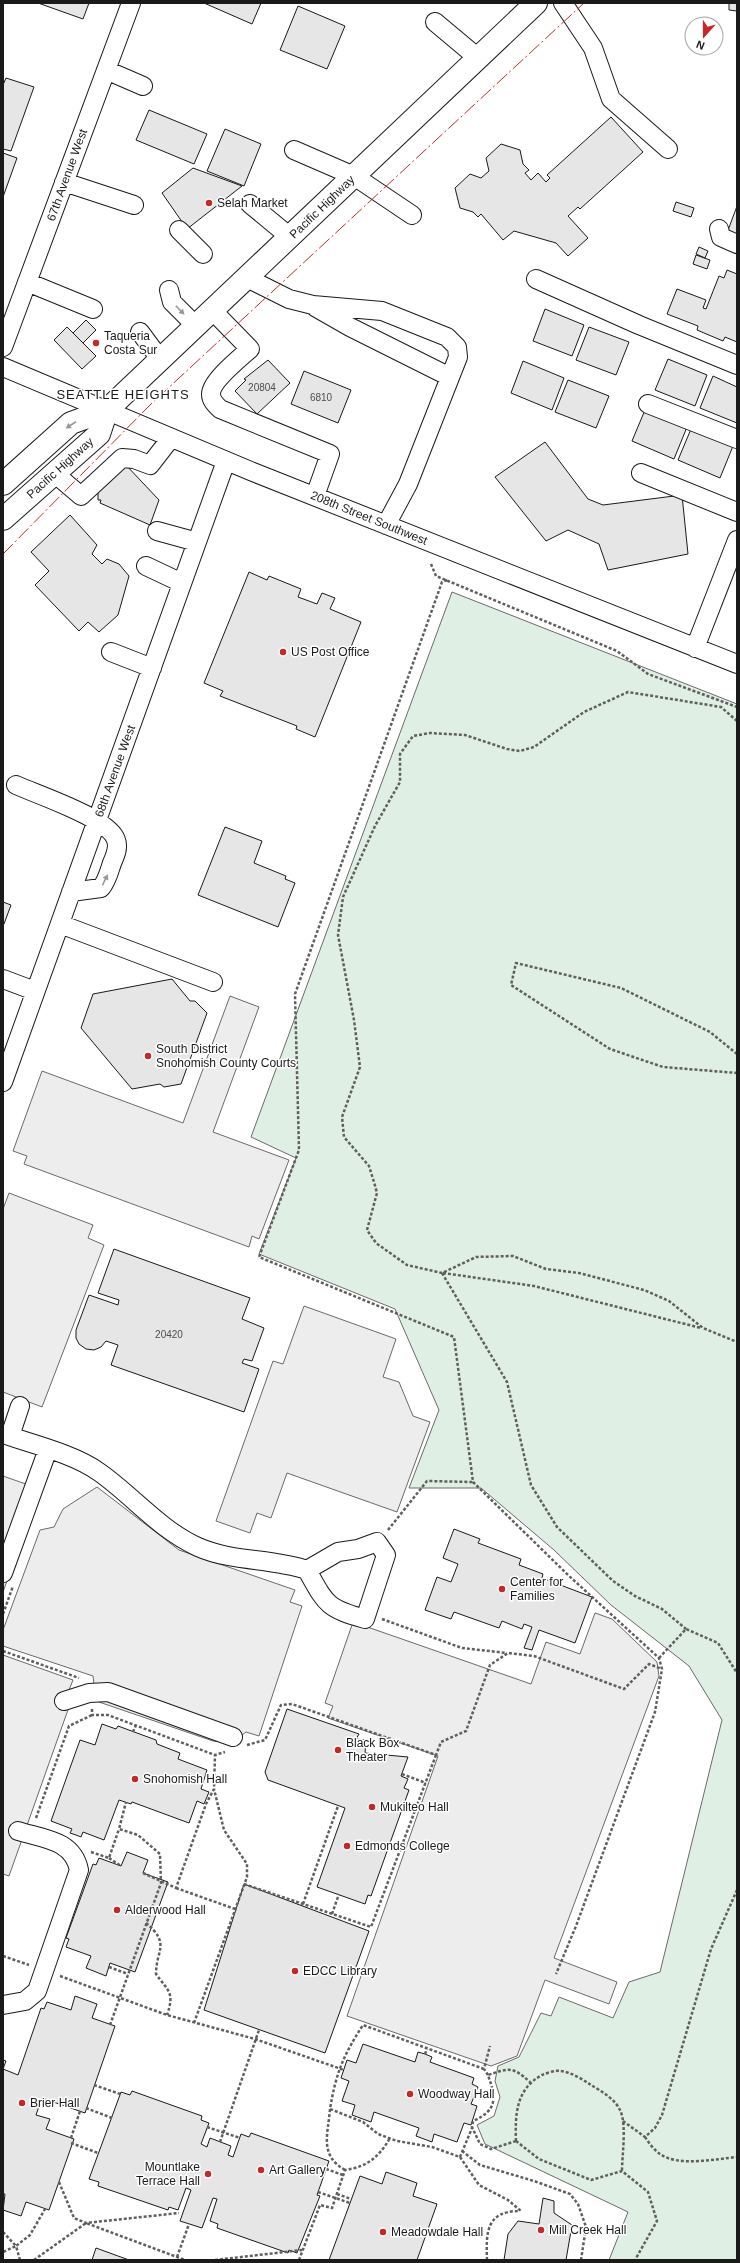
<svg xmlns="http://www.w3.org/2000/svg" width="740" height="2263" viewBox="0 0 740 2263" font-family="Helvetica,sans-serif">
  <style>
    .green { fill: #e0efe3; stroke: #6a6a6a }
    .parking { fill: #ededed; stroke: #6a6a6a }
    .building { fill: #e6e6e6; stroke: #1a1a1a }
    .lines { fill: none; stroke-linecap: round; stroke-linejoin: round }
    .minor-casing { stroke: #1a1a1a; stroke-width: 20 }
    .highway-casing { stroke: #1a1a1a; stroke-width: 24 }
    .path { stroke: #5f5f5f; stroke-width: 2.5; stroke-dasharray: 3 2; stroke-linecap: butt }
    .minor { stroke: #fff; stroke-width: 18 }
    .highway { stroke: #fff; stroke-width: 22 }
    .path-bridge { stroke: #5f5f5f; stroke-width: 2.5; stroke-dasharray: 3 2; stroke-linecap: butt }
    .power { stroke: #c62828; stroke-width: 1; stroke-dasharray: 14 3 2 3; stroke-linecap: butt }
    .oneway { fill: #989898 }
    .poi-dot { fill: #c62828; stroke: #fff; stroke-width: 1.5 }
    .labels { text-anchor: middle; dominant-baseline: central; stroke-width: 3; stroke-linejoin: round; paint-order: stroke }
    .number-label { font-size: 10px; fill: #4d4d4d }
    .street-label { font-size: 12px; fill: #1a1a1a; stroke: #fff }
    .poi-label { font-size: 12px; fill: #1a1a1a; stroke: #fff; text-anchor: start }
    .neighbourhood-label { font-size: 13px; letter-spacing: 1px; fill: #1a1a1a; stroke: #fff }
  </style>
  <rect width="100%" height="100%" fill="#fff"/>
  <path class="green" d="M452,592L737,704V2260H609L628,2212L485,2144L477,2125L494,2116L500,2097L495,2081L498,2066L519,2057L541,2013L551,2016L559,1997L613,2018L629,1982L660,1972L722,1720L689,1666L611,1605L554,1550L481,1488H409L439,1410L395,1309L259,1254L296,1158L251,1137Z"/>
  <path class="parking" d="M230,996L259,1007L213,1132L289,1160L259,1239L252,1236L249,1247L24,1164L27,1156L13,1151L42,1071L183,1123Z
    M9,1193L93,1225L88,1238L104,1245L42,1407L3,1392V1209Z
    M304,1306L396,1339L383,1377L399,1382L413,1416L430,1422L397,1512L287,1473L271,1518L257,1513L250,1533L216,1521L273,1361L283,1364Z
    M3,1476L40,1489L3,1592Z
    M97,1487L179,1550L295,1590L290,1602L302,1606L259,1736L246,1732L232,1743L213,1741L96,1701L93,1676L3,1646V1630L40,1530L54,1527L63,1509Z
    M595,1613L612,1619L657,1662L659,1676L554,1958L617,1982L609,2004L545,1980L517,2056L491,2066L347,2016L438,1756L328,1718L333,1706L325,1703L353,1622L531,1684L546,1642L580,1654Z
    M3,1655L73,1680L69,1690V1707L9,1876L3,1874Z"/>
  <path class="building" d="M38,3H89L83,19Z
    M204,3H261L252,24Z
    M729,3H737V11L729,10Z
    M298,6L345,26L327,69L280,50Z
    M6,78L34,87L11,151L3,149V85Z
    M149,110L207,134L194,164L136,140Z
    M611,117L643,152L580,209L578,207L568,216L588,238L568,256L556,243L514,231L503,240L481,214L478,217L473,212L460,208L455,188L470,174L481,178L489,171L486,158L501,144L520,150L523,164L529,170L525,173L531,180L538,173L546,182L550,178L547,175Z
    M225,129L261,144L244,186L207,171Z
    M3,153L17,158L3,197Z
    M193,168L242,186L187,229L162,193Z
    M676,202L694,208L691,217L673,211Z
    M737,206V236L727,233Z
    M699,247L708,251L705,258L696,254Z
    M696,255L710,260L707,269L693,264Z
    M727,270L737,274V342L725,337L723,341L697,330L698,326L667,314L677,289L706,300L703,308L706,309L719,276L724,278Z
    M545,309L584,325L572,356L533,341Z
    M86,320L96,330L83,343L73,333Z
    M67,327L96,356L82,369L54,340Z
    M589,327L629,342L616,375L576,360Z
    M668,359L707,375L695,406L655,390Z
    M268,360L290,383L257,414L235,391L246,380L244,379Z
    M523,361L564,378L552,410L511,393Z
    M304,371L351,390L338,423L291,404Z
    M713,376L737,387V423L700,408Z
    M568,380L609,396L596,428L555,412Z
    M645,410L687,427L674,459L632,441Z
    M691,429L733,446L720,478L678,460Z
    M545,442L588,499L603,505L682,495L688,554L608,570L599,544L568,530L546,541L495,477Z
    M125,464L159,500L150,525L100,503L101,500H98V489Z
    M70,515L97,545L92,554L102,564L107,559L119,564L129,576L118,615L99,632L88,622L79,631L35,585L49,571L31,552Z
    M249,572L267,580L269,576L301,589L298,597L317,604L322,593L335,598L330,609L361,622L315,737L296,729L297,726L220,696L223,691L204,683Z
    M225,827L262,841L254,863L286,876L285,879L295,883L278,927L198,895Z
    M3,902L11,905L4,924L3,923Z
    M172,979L190,1001H195L207,1013L181,1084L164,1087L160,1084L132,1089L81,1028L93,994Z
    M114,1249L250,1298L242,1319L264,1328L252,1361L244,1359L242,1363L259,1369L244,1412L111,1365L118,1345L106,1341L101,1347L94,1350L86,1349L79,1344L76,1338V1330L89,1295L118,1305L119,1300L98,1293Z
    M454,1529L480,1539L478,1543L521,1559L519,1565L543,1574L542,1578L592,1597L575,1643L539,1630L532,1650L524,1648L532,1627L524,1624L522,1629L502,1621L499,1628L454,1612L451,1619L425,1610L437,1577L451,1582L458,1564L443,1558Z
    M287,1709L359,1734L356,1739L366,1740L365,1753L408,1757L401,1776L408,1779L404,1788L409,1790L371,1896L368,1895L365,1904L317,1887L345,1808L268,1780L265,1772Z
    M102,1724L116,1729L118,1726L156,1740L157,1744L180,1753L178,1759L207,1770L201,1789L209,1792L204,1804L197,1801L189,1823L132,1802L131,1804L119,1800L104,1840L83,1832L81,1837L76,1835L70,1833L72,1829L51,1821L80,1740L95,1745Z
    M127,1852L148,1860L143,1873L168,1882L135,1972L110,1963L106,1976L86,1968L91,1956L66,1947L69,1939L66,1938L93,1864L96,1865L99,1858L121,1866Z
    M244,1884L369,1931L325,2053L204,2010Z
    M75,1996L97,2004L92,2018L115,2026L85,2113L42,2098L36,2115L50,2119L46,2129L74,2139L49,2210L26,2202L21,2216L3,2210L5,2194H3V2060L6,2061L3,2069L18,2075L41,2008L44,2009L47,2002L71,2010Z
    M363,2044L415,2062L418,2052L425,2054L432,2057L430,2062L474,2078L472,2084L478,2087L471,2104L477,2106L471,2125L464,2123L457,2142L434,2134L432,2142L416,2136L419,2128L374,2112L371,2122L352,2115L355,2105L342,2101L349,2081L341,2078L347,2060L356,2063Z
    M132,2091L202,2116L201,2120L209,2123L201,2144L207,2147L210,2138L231,2146L228,2155L233,2157L241,2134L249,2137L251,2133L329,2161L317,2195L320,2196L297,2253L289,2250L288,2253L217,2228L218,2224L210,2221L217,2199L213,2198L202,2228L180,2221L191,2190L186,2188L178,2210L169,2207L168,2210L98,2186L99,2182L89,2179L121,2092L130,2095Z
    M386,2172L417,2183L413,2196L437,2204L417,2260H329L360,2176L382,2184Z
    M543,2198L554,2201V2213L572,2225L566,2260H504L508,2234L518,2221L539,2224Z
    M96,2248L129,2260H92Z"/>
  <g class="lines">
    <defs>
      <path id="minor" d="M563,3L593,48L611,99L668,149
        M435,22L478,58
        M106,70L143,86
        M294,150L354,176L412,215
        M64,182L134,205
        M250,204L290,237
        M719,229L721,237L737,244
        M179,230L203,254
        M247,278L289,299L313,305L382,311L447,337L457,347L458,357L408,484L386,525
        M536,279L639,325L737,365
        M27,282L93,309
        M169,290L172,302L196,326
        M315,307L350,327L450,377
        M212,310L250,349C240,358 211,381 211,394C211,401 216,405 220,409L330,454L315,496
        M140,332L160,359
        M3,347L131,3
        M3,367L253,472L737,664
        M648,404L737,439
        M54,473L81,496L122,458L134,459L150,465L171,438
        M641,473L737,512
        M157,531L197,542
        M146,566L182,583
        M695,648L737,540
        M111,652L152,668
        M16,785C38,795 109,818 116,840C119,848 115,856 112,863C109,872 107,881 101,888L71,892
        M60,924L213,982
        M3,979L35,991
        M3,1082L226,461
        M3,1434C32,1444 74,1454 99,1472C132,1495 160,1530 198,1547C232,1562 271,1558 307,1570
        M10,1436L20,1406
        M377,1542L386,1555L365,1619C326,1608 326,1604 307,1570L338,1552L358,1549Z
        M3,1573L48,1449
        M64,1701L89,1693L108,1692L233,1737
        M3,2005L25,2001L37,1991L79,1870C73,1840 44,1839 18,1831"/>
      <path id="highway" d="M3,484L71,423L107,410L536,3
        M3,519L99,434L107,410"/>
    </defs>
    <use href="#minor" class="minor-casing"/>
    <use href="#highway" class="highway-casing"/>
    <path class="path" d="M431,564L436,576L617,651L648,674L737,707
      M447,580L442,582L295,994L299,1150L259,1257L454,1337L473,1482L568,1575L659,1658L662,1669L655,1712L576,1926L556,1974
      M737,721L721,707L628,692L584,712L534,747L520,751L507,749L465,735L430,733L413,736L400,754V782L375,826L343,897L338,935L354,1020L360,1067L342,1117L344,1137L369,1166L374,1182L377,1193L367,1230L376,1243L407,1265L442,1273L476,1257L513,1256L546,1269L579,1273L644,1290L669,1301L703,1328L737,1342
      M737,1054L710,1032L621,988L516,963L511,985L610,1049L663,1067L737,1073
      M442,1273L507,1382L531,1485L557,1527L613,1581L635,1596L662,1609L686,1629
      M443,1273L534,1286L701,1328
      M388,1530L427,1481L473,1482
      M3,1614L13,1586
      M382,1619L462,1648L507,1653
      M3,1651L79,1678
      M659,1658L686,1629L718,1643L737,1673
      M92,1709V1715H108L215,1755L225,1752
      M133,1732L136,1725
      M247,1745L265,1740L281,1705L292,1704L436,1755L441,1742L466,1731L490,1665L508,1653L534,1656L624,1689L649,1664L662,1669
      M402,1774L426,1783
      M36,1818L69,1726L92,1715
      M91,1852L109,1858L119,1829
      M109,1858L121,1866
      M143,1873L176,1888L206,1804L214,1789L215,1755
      M244,1884L371,1927L436,1755
      M176,1888L235,1909
      M303,1904L338,1806
      M332,1914L339,1894
      M146,1923C171,1944 156,1950 156,1974C168,1991 175,1992 167,2015
      M3,1956L29,1965
      M109,1967L128,1974
      M60,1976L167,2015L255,2039L344,2070
      M194,2023L247,1877V1864L224,1830L214,1789
      M110,2025L161,1883L160,1854L138,1835L119,1829L126,1802
      M425,2054L427,2049
      M484,2069L363,2025C343,2056 336,2073 330,2109L363,2122L378,2134L397,2141L432,2147L460,2157L479,2185L508,2200L521,2211
      M488,2075L484,2069L490,2046
      M94,2085L120,2094
      M86,2108L112,2118
      M330,2109C328,2135 319,2155 345,2170
      M623,2121L645,2137L655,2128L662,2115L711,1949L737,1890
      M207,2127L240,2138
      M645,2137C649,2143 654,2150 660,2154C678,2167 716,2159 737,2157
      M71,2138L80,2111
      M516,2141C515,2114 516,2089 542,2075C547,2073 555,2070 560,2071C571,2072 582,2079 591,2085C601,2091 615,2099 620,2110C627,2124 622,2155 622,2171
      M516,2141L539,2159L591,2180L622,2171L648,2192L657,2221L635,2260
      M516,2141L491,2149L480,2144L472,2127L473,2121C498,2110 496,2098 488,2075C510,2068 512,2066 530,2082
      M220,2142L259,2030
      M71,2143L98,2153
      M462,2151L480,2165L534,2181L570,2194L578,2204L586,2227L581,2260
      M460,2157L472,2128
      M326,2169L343,2175
      M59,2182L74,2218L86,2223L179,2213
      M337,2194L351,2199
      M3,2232L16,2246L3,2252
      M177,2257L189,2224
      M20,2260L16,2246L30,2235L45,2209
      M34,2260L86,2223L185,2260
      M215,2260L302,2250
      M299,2260L320,2205L332,2208L345,2170C367,2167 379,2157 390,2138
      M487,2260C486,2232 486,2211 520,2211"/>
    <use href="#minor" class="minor"/>
    <use href="#highway" class="highway"/>
    <path class="path-bridge" d="M318,2192L350,2203"/>
    <path class="power" d="M3,554L151,404L584,3"/>
  </g>
  <defs><path id="oneway-solid" d="M-6-.8H1V-3.2L6.5 0L1 3.2V.8H-6Z"/></defs>
  <g class="oneway">
    <use href="#oneway-solid" transform="translate(180 310) rotate(46)"/>
    <use href="#oneway-solid" transform="translate(71 425) rotate(147)"/>
    <use href="#oneway-solid" transform="translate(105 880) rotate(-64)"/>
  </g>
  <g class="poi-dot">
    <circle cx="209" cy="203" r="4"/>
    <circle cx="96" cy="343" r="4"/>
    <circle cx="283" cy="652" r="4"/>
    <circle cx="148" cy="1056" r="4"/>
    <circle cx="502" cy="1589" r="4"/>
    <circle cx="338" cy="1750" r="4"/>
    <circle cx="135" cy="1779" r="4"/>
    <circle cx="372" cy="1807" r="4"/>
    <circle cx="347" cy="1846" r="4"/>
    <circle cx="117" cy="1910" r="4"/>
    <circle cx="295" cy="1971" r="4"/>
    <circle cx="410" cy="2094" r="4"/>
    <circle cx="22" cy="2103" r="4"/>
    <circle cx="261" cy="2170" r="4"/>
    <circle cx="208" cy="2174" r="4"/>
    <circle cx="541" cy="2230" r="4"/>
    <circle cx="383" cy="2232" r="4"/>
  </g>
  <g class="labels">
    <g class="number-label">
      <text x="262" y="387">20804</text>
      <text x="321" y="397">6810</text>
      <text x="169" y="1334">20420</text>
    </g>
    <g class="street-label">
      <text transform="translate(67 175) rotate(-70)">67th Avenue West</text>
      <text transform="translate(322 207) rotate(-44)">Pacific Highway</text>
      <text transform="translate(60 468) rotate(-42)">Pacific Highway</text>
      <text transform="translate(369 518) rotate(22)">208th Street Southwest</text>
      <text transform="translate(115 771) rotate(-70)">68th Avenue West</text>
    </g>
    <g class="poi-label">
      <text x="217" y="203">Selah Market</text>
      <text x="104" y="336">Taqueria<tspan x="104" dy="14">Costa Sur</tspan></text>
      <text x="291" y="652">US Post Office</text>
      <text x="156" y="1049">South District<tspan x="156" dy="14">Snohomish County Courts</tspan></text>
      <text x="510" y="1582">Center for<tspan x="510" dy="14">Families</tspan></text>
      <text x="346" y="1743">Black Box<tspan x="346" dy="14">Theater</tspan></text>
      <text x="143" y="1779">Snohomish Hall</text>
      <text x="380" y="1807">Mukilteo Hall</text>
      <text x="355" y="1846">Edmonds College</text>
      <text x="125" y="1910">Alderwood Hall</text>
      <text x="303" y="1971">EDCC Library</text>
      <text x="418" y="2094">Woodway Hall</text>
      <text x="30" y="2103">Brier Hall</text>
      <text x="200" y="2167" text-anchor="end">Mountlake<tspan x="200" dy="14">Terrace Hall</tspan></text>
      <text x="269" y="2170">Art Gallery</text>
      <text x="549" y="2230">Mill Creek Hall</text>
      <text x="391" y="2232">Meadowdale Hall</text>
    </g>
    <g class="neighbourhood-label">
      <text x="123" y="394">SEATTLE HEIGHTS</text>
    </g>
  </g>
  <rect width="740" height="2263" fill="none" stroke="#1a1a1a" stroke-width="8"/>
  <g transform="translate(704 36) rotate(201)"><circle r="19" fill="#ffffff" stroke="#a3a3a3"/>
  <path d="M0-3L7 15L0 10L-7 15Z" fill="#c62828"/>
  <text y="-6" font-size="11" font-weight="bold" text-anchor="middle" fill="#1a1a1a">N</text>
  </g>
</svg>
